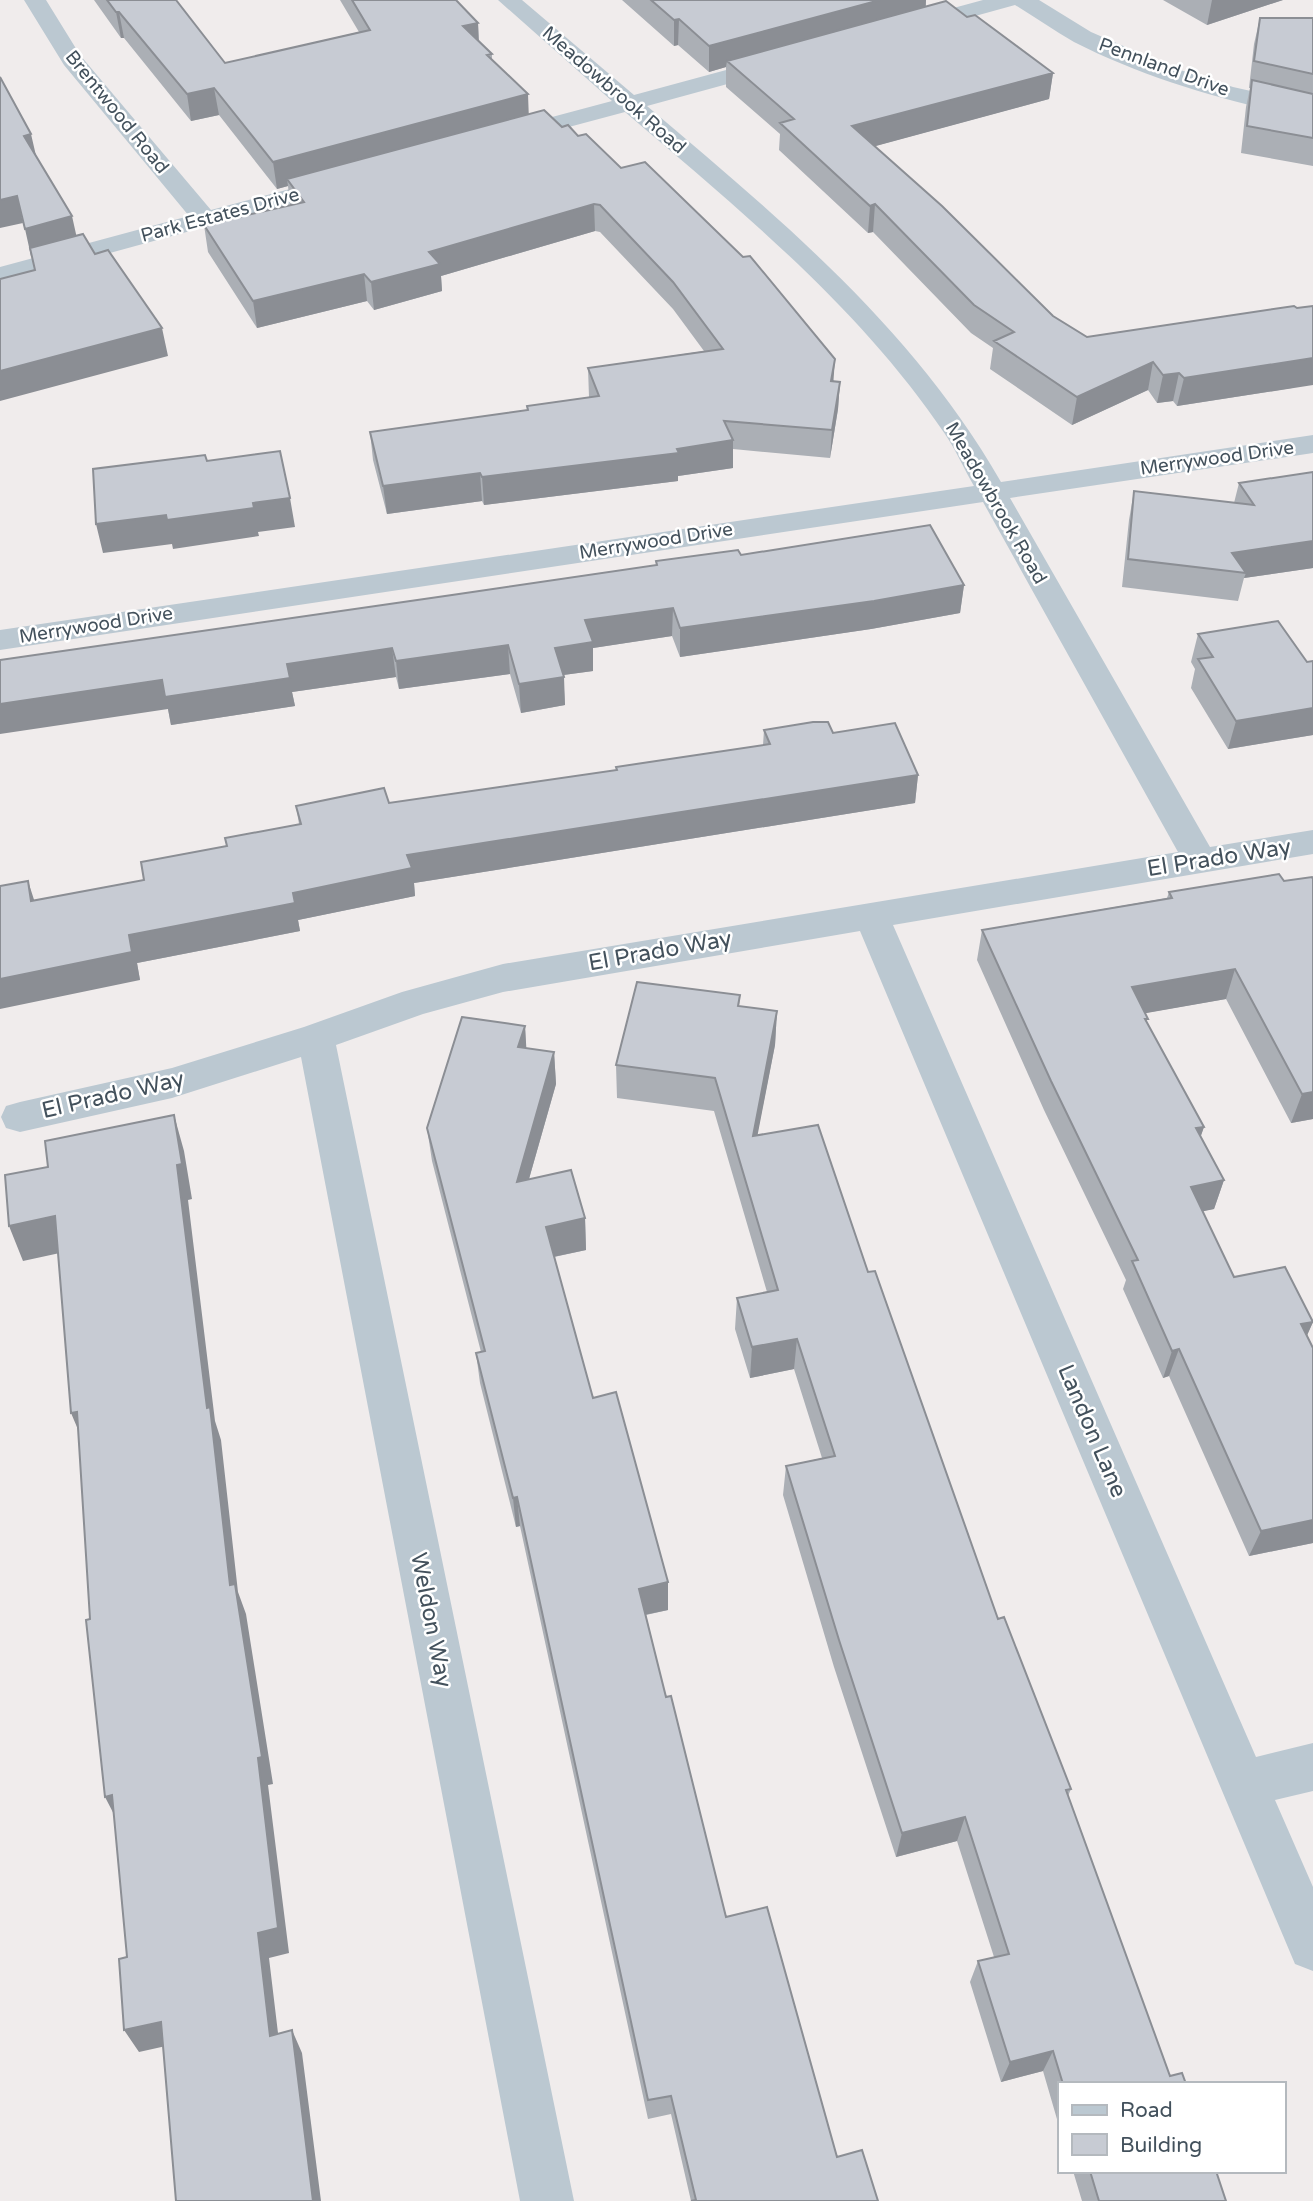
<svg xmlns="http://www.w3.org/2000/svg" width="1313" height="2201" viewBox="0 0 1313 2201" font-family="'Varela Round',sans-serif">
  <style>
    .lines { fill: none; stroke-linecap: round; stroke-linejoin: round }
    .minor { fill: #bbc8d1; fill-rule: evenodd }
    .wall { fill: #abafb5 }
    .shaded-wall { fill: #8b8e94 }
    .building { fill: #c7cbd3; stroke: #8b8e94; stroke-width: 2 }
    .labels { text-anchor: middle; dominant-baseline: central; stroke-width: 5; stroke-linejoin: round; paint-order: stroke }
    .far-street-label { font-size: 19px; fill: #43515c; stroke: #fff }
    .street-label { font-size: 23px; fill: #43515c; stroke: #fff }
  </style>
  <rect width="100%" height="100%" fill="#f0ecec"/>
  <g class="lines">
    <path class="minor" d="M24,0H46L80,55L211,210L339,176L348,178L351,183L348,188L0,283V267L189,216L64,65Z
      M498,0H522L634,95L778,56L786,58L790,63L786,68L647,106C780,219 913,328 1001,482L1313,435V453L1010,498L1210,847L1313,830V854L893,925L1256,1757L1313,1743V1791L1275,1800L1313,1887V1971L1295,1964L860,931L503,992L423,1014L336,1045L574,2201H520L301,1057L172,1098L20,1132L6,1128L1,1117L6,1106L20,1102L172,1068L304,1027L402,992L503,964L1178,852L983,502L0,650V630L974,486C964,469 956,450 945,434C860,308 740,210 625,112L509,143L500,141L497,136L500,131L612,101Z
      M983,0H1039L1091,32L1174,68L1233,87L1313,105V119C1231,103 1149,80 1074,42C1054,31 1035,17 1015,5L910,34L902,32L899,27L902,22Z"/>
  </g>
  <path class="wall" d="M94,0H176L225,63L359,32L340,0H456L478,23L479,42L492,54V60L529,114L834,381L840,382L838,409L830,458L733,449V468L678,476V481L484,505L482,501L387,514L373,460L370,432L527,410V406L589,397L588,368L704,351L673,309L600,232L595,231L441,276L442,291L374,310L367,301L257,328L208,252L204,225L290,205L288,186L277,189L219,115L191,121L124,38H121Z
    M622,0H926V7L967,17L1053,73L1049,99L875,146L1053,316L1087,337L1292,388L1177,406L1173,401L1157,403L1148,390L1072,425L990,369L993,348L971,333L873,232L868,233L779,150L780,134L726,87V67L709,72L678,45L674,46Z
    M1163,0H1283L1207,25Z
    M1260,18H1313V166L1241,153L1246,107L1250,88H1249L1254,44Z
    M1313,472V568L1244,578L1238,601L1122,587L1129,520L1134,491L1234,503L1239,483Z
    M741,555L964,585L960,613L871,629L680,657L672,636L593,648V671L563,675L565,705L521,713L510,674L399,689L396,677L292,692L295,706L171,725L168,709L452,595L656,565V561Z
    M1198,634L1307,662L1313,661V735L1228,749L1191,688L1195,669L1191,662Z
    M764,730L833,733L918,775L915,803L414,883L415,896L298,920L300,931L137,963L140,980L35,901L144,880L227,846L299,824L296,806L389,803L617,770L616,767L763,745Z
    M1313,879V1119L1291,1123L1226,999L1145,1013L1147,1023L1204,1127L1200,1137L1224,1180L1214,1209L1202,1211L1234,1277L1313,1322L1307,1335L1313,1348V1543L1249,1556L1169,1376L1163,1378L1123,1289L1126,1280L1044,1110L977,960L982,930L1167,898L1169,892Z
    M740,995L739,1006L777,1011L775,1045L757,1135L868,1272L998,1619L1071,1789L1068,1796L1170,2076L1186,2084H1059V2126L1043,2071L1001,2082L970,1982L978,1961L994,1957L957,1841L896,1857L834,1667L783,1495L786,1466L822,1458L794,1369L750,1378L735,1329L737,1298L767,1292L714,1111L617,1098L616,1065Z
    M525,1026L526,1048L554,1052L556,1084L529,1179L585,1218L586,1250L554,1257L593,1398L668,1610L646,1615L666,1697L726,1917L837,2157L691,2201L671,2114L648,2119L520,1526L516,1527L480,1383L476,1353L481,1352L432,1161L427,1128Z
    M1073,2171H1216L1226,2201H1082Z"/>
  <path class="shaded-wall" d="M880,0H926L925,13L727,61L726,67L709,72V46Z
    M1212,0H1283L1207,25Z
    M116,12H119L124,38H121Z
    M679,19L678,45L674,46V20Z
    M478,23L479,49L463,26Z
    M1053,73L1049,99L850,153L852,126Z
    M214,88L219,115L191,121L187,94Z
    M528,94L529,121L287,179L288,186L277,189L273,162Z
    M31,134L37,160L24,136Z
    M17,196L23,223L0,228V200Z
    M594,204L595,231L441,276L442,291L374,310L371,282L429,252Z
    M875,204L873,232L868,233L870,206Z
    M72,216L78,243L31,256L25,229Z
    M364,274L367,301L257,328L253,301Z
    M162,328L168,356L0,401V371Z
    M1313,358V385L1177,406L1184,378Z
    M835,359L833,387L831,381Z
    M1153,362L1148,390L1072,425L1077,397Z
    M1179,373L1173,401L1157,403L1163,375Z
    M840,382L838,409L830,458L832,430Z
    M733,440V468L678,476V481L484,505L482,477Z
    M480,473L482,501L387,514L383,486Z
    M290,498L295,527L258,532L259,536L173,549L172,544L103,553L96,524Z
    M1313,541V568L1244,578L1246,573L1232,553Z
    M964,585L960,613L871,629L680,657V628Z
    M673,608L672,636L593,648V671L556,676L555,648L585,620Z
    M508,645L510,674L399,689L396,661Z
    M392,648L396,677L292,692L295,706L171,725L168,709L0,734V704L162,680L287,664Z
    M564,677L565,705L521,713L519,684Z
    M1313,708V735L1228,749L1236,721Z
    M918,775L915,803L414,883L415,896L298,920L300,931L137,963L140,980L0,1009V979L129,935L293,893L407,855Z
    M28,881L37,909L31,901Z
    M1235,969L1226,999L1124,1017L1132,987Z
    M777,1011L775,1045L751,1169L753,1136Z
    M525,1026L527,1059L518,1047Z
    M554,1052L556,1084L519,1214L517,1182Z
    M1313,1092V1119L1291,1123L1302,1094Z
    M174,1115L184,1151L192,1199L188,1200L215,1421L221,1440L238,1592L246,1614L273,1784L268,1785L289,1953L269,1958L281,2058L270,2036L258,1933L230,1585L207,1408L177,1165Z
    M1204,1127L1194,1156L1196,1128Z
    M1224,1180L1214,1209L1181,1216L1191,1187Z
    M55,1216L69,1251L23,1261L9,1226Z
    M585,1218L586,1250L548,1258L546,1227Z
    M1313,1322L1301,1349V1324Z
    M797,1339L794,1369L750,1378L752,1347Z
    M1179,1349L1169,1376L1163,1378L1172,1351Z
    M77,1412L85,1446L71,1413Z
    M517,1497L520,1526L516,1527L513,1498Z
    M1313,1520V1543L1249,1556L1261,1531Z
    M668,1582V1610L639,1616V1589Z
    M112,1795L119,1824L105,1797Z
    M965,1817L957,1841L896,1857L902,1833Z
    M161,2022L175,2044L139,2052L124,2030Z
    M292,2030L302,2053L321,2201H313Z
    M1053,2051L1043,2071L1001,2082L1010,2062Z"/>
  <path class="building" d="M107,0H176L225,63L370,30L352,0H456L478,23L463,26L492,54L487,55L528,94L273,162L214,88L187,94L119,12H116Z
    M651,0H880L709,46L679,19L674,20Z
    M946,1L967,17L975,15L1053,73L852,126L942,206L1053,316L1087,337L1294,306L1297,308L1313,306V358L1184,378L1179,373L1163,375L1153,362L1077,397L994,341L1014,332L974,305L875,204L870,206L780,123L794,119L727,61Z
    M1260,18H1313V74L1254,61Z
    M0,77L31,134L24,136L72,216L25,229L17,196L0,200Z
    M1252,80L1313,94V138L1247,126Z
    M544,110L562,127L568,125L578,136L586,134L621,168L645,162L743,257L750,256L835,359L831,381L840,382L832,430L724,421L733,440L677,449L679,453L482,477L480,473L383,486L370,432L528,410L527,406L599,396L588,368L723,349L673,282L600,205L594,204L429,252L440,264L371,282L364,274L253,301L204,225L304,202L287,179Z
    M83,234L95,254L108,250L162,328L0,371V279L35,270L30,248Z
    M280,451L290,498L253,503L254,508L167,520L166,515L96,524L93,469L205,455L207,461Z
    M1313,472V541L1232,553L1246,573L1128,559L1134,491L1254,505L1239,483Z
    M930,525L964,585L874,601L680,628L673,608L585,620L593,642L555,648L564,677L519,684L508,645L396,661L392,648L287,664L290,678L165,697L162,680L0,704V660L452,595L657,565L656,561L738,550L741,555Z
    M1278,621L1307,662L1313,661V708L1236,721L1198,659L1213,657L1198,634Z
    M813,722H828L833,733L895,723L918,775L407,855L412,868L293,893L295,903L129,935L132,952L0,979V886L28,881L31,901L144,880L141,862L227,846L225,838L301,824L296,806L384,788L389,803L617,770L616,767L770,744L764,730Z
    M1279,874L1284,881L1312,877L1313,879V1092L1302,1094L1235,969L1132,987L1148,1019H1145L1204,1127L1196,1128L1224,1180L1191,1187L1234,1277L1285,1267L1313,1322L1301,1324L1313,1348V1520L1261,1531L1179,1349L1172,1351L1132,1261L1138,1260L1051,1081L982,930L1172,898L1169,892Z
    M637,982L740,995L738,1006L777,1011L753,1136L818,1125L868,1272L875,1271L998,1619L1004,1617L1071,1789L1066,1790L1170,2076L1182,2073L1186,2084H1063L1053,2051L1010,2062L978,1961L1009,1954L965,1817L902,1833L839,1640L786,1466L835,1456L797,1339L752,1347L737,1298L778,1290L715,1078L616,1065Z
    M462,1017L525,1026L518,1047L554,1052L517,1182L571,1170L585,1218L546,1227L593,1398L616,1392L668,1582L639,1589L666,1697L671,1696L726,1917L767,1907L837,2157L862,2150L878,2201H691L696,2200L671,2096L648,2100L517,1497L513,1498L476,1353L485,1351L427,1128Z
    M174,1115L182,1164L177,1165L207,1408L210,1407L230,1585L235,1584L262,1757L258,1758L278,1928L258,1933L270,2036L292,2030L313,2201H176L161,2022L124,2030L119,1959L127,1957L112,1795L105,1797L86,1620L90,1619L77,1412L71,1413L55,1216L9,1226L5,1175L48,1167L45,1141Z
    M1090,2171H1216L1226,2201H1099Z"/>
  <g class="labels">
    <g class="far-street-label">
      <text transform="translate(1164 67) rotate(20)">Pennland Drive</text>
      <text transform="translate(614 90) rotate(41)">Meadowbrook Road</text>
      <text transform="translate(117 112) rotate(51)">Brentwood Road</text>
      <text transform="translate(220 215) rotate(-15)">Park Estates Drive</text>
      <text transform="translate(1217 458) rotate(-8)">Merrywood Drive</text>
      <text transform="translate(996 503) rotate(60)">Meadowbrook Road</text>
      <text transform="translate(656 541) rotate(-9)">Merrywood Drive</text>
      <text transform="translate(96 625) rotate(-9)">Merrywood Drive</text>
    </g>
    <g class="street-label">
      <text transform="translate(1219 858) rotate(-9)">El Prado Way</text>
      <text transform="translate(660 951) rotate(-10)">El Prado Way</text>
      <text transform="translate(113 1095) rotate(-13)">El Prado Way</text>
      <text transform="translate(1092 1431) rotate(67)">Landon Lane</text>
      <text transform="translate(431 1620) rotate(79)">Weldon Way</text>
    </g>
  </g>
  <rect x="1058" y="2082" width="228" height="91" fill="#ffffff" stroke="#b4b9be" stroke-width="2"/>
  <rect x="1072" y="2105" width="35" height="10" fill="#bbc8d1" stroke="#b4b9be" stroke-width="2"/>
  <text x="1120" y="2117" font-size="21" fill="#43515c">Road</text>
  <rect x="1072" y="2134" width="35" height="21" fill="#c7cbd3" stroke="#b4b9be" stroke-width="2"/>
  <text x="1120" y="2152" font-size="21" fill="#43515c">Building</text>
</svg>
